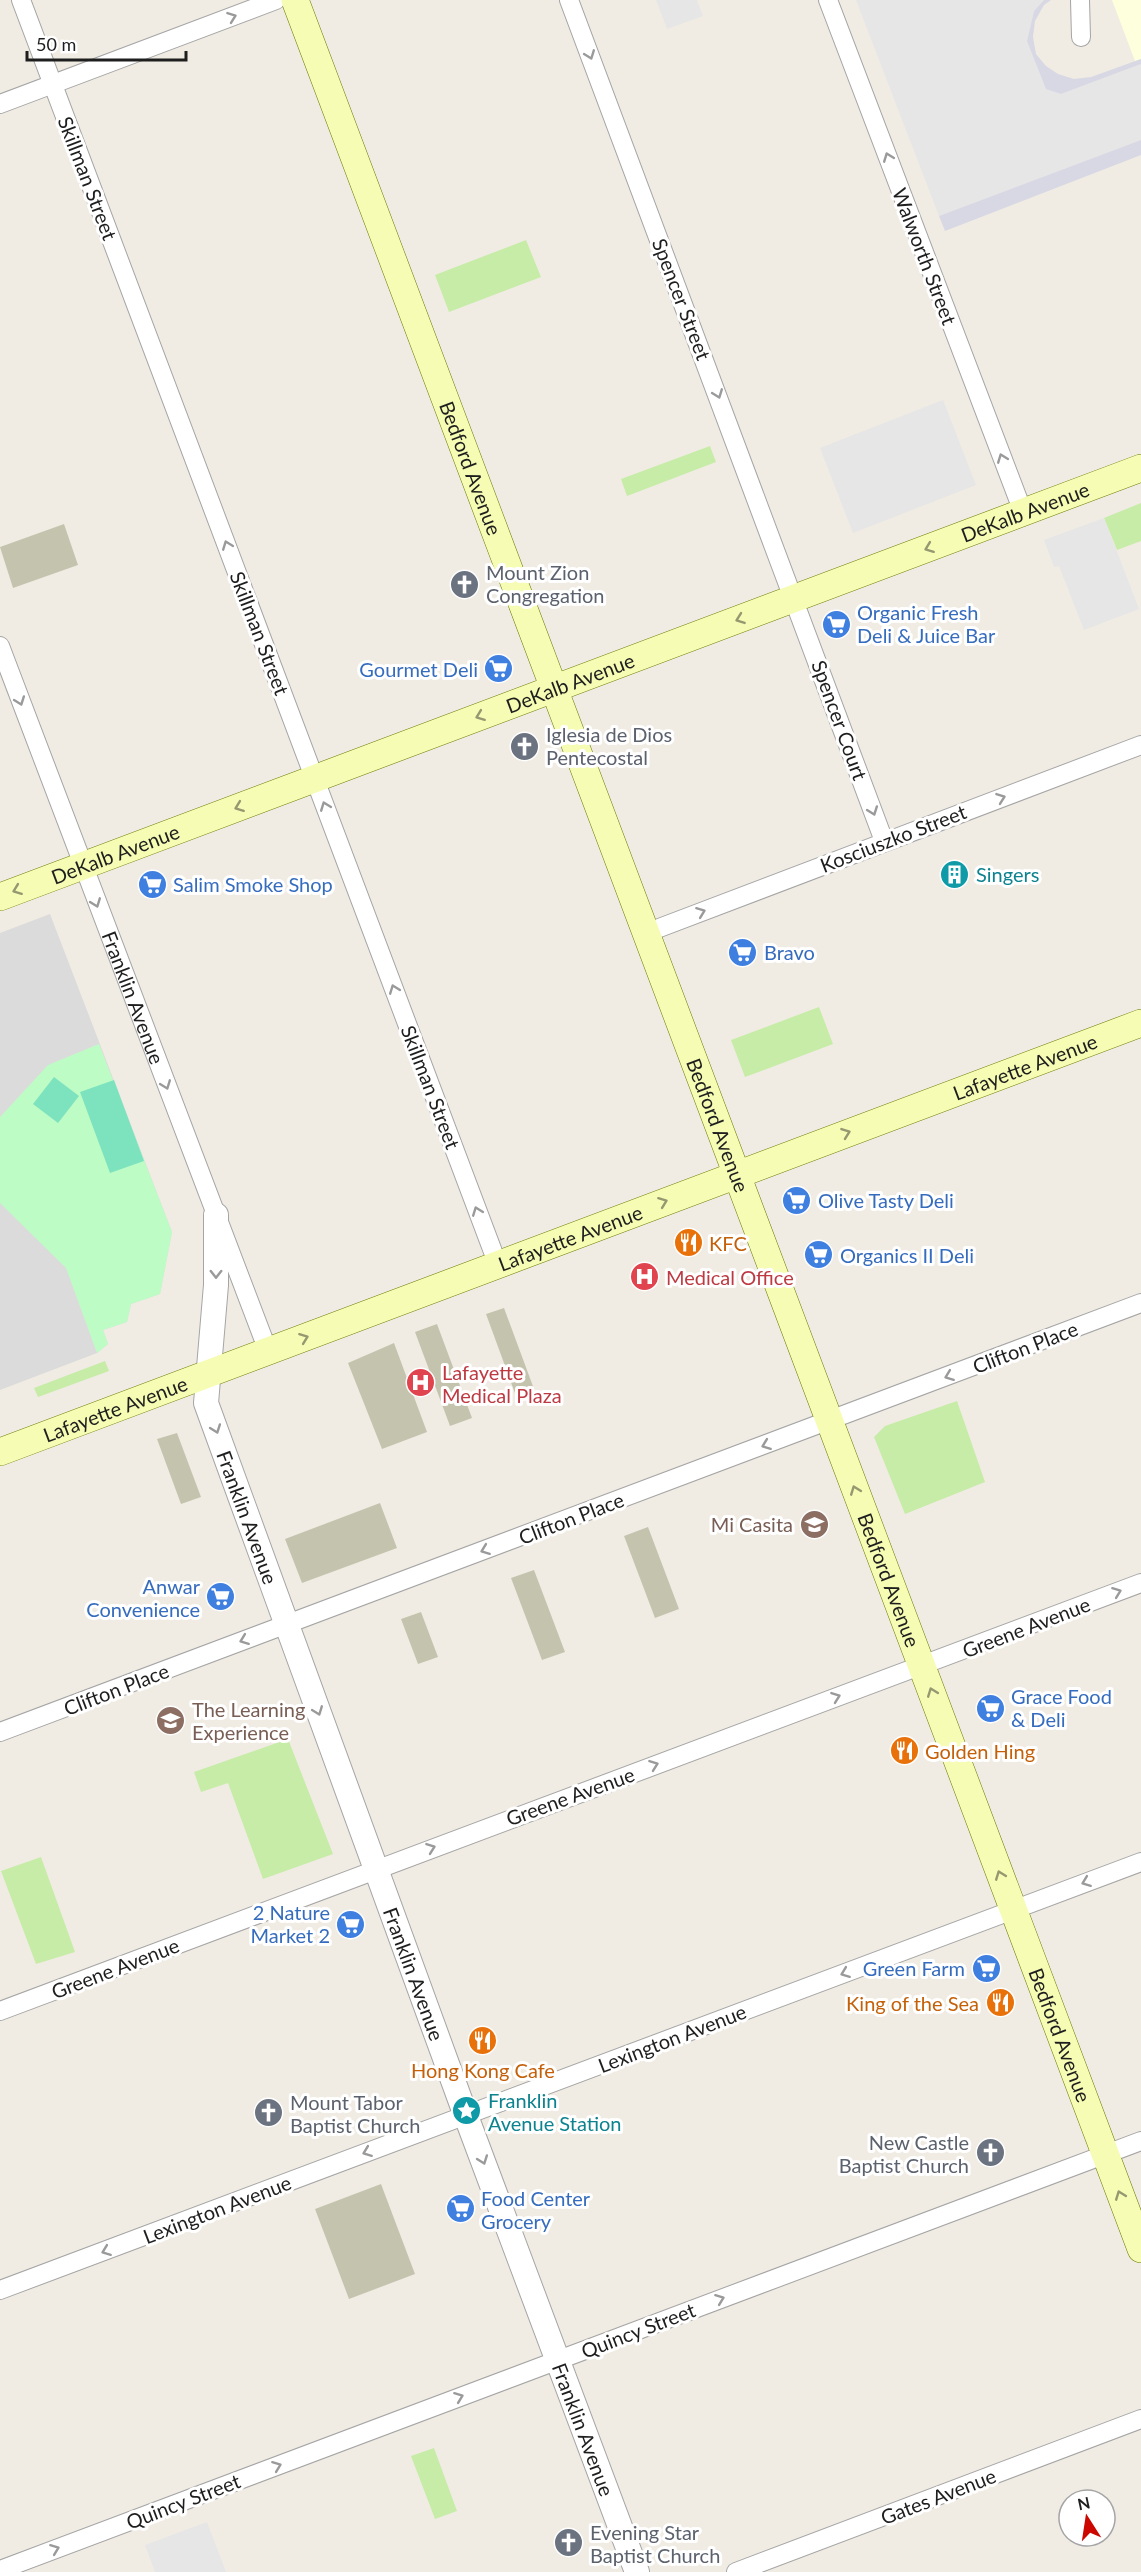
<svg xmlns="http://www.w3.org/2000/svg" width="1141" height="2572" viewBox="0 0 1141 2572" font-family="Lato,sans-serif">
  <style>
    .residential { fill: #dcdbdb }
    .education { fill: #feffdd }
    .construction { fill: #c4c4ae }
    .grass { fill: #c6eca7 }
    .park { fill: #befcc5 }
    .pitch { fill: #7de3bf }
    .parking { fill: #e6e6e6 }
    .plaza { fill: #d8d8e5 }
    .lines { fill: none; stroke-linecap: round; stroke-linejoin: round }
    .minor-casing { stroke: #a5a5a5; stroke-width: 20 }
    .tertiary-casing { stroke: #a5a5a5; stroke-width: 26 }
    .secondary-casing { stroke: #687a00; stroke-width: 28 }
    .minor { stroke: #fff; stroke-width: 18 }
    .tertiary { stroke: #fff; stroke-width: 24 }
    .secondary { stroke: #f6fcb4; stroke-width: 27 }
    .oneway { stroke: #9a9a9a }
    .oneway2 { stroke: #959870 }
    .labels { text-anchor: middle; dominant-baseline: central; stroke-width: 6; stroke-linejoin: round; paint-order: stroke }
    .street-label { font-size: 20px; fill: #1e1e1e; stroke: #fff }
    .worship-label { font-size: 20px; fill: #5b616d; stroke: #fff; text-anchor: start }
    .shop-label { font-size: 20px; fill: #366cbe; stroke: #fff; text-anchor: start }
    .culture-label { font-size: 20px; fill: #0d838f; stroke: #fff; text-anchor: start }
    .food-label { font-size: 20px; fill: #c56008; stroke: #fff; text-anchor: start }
    .health-label { font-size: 20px; fill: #be3a42; stroke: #fff; text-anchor: start }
    .education-label { font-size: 20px; fill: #785e54; stroke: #fff; text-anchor: end }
  </style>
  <rect width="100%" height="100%" fill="#f0ece3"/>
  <path class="residential" d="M50,914L172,1232L160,1294L131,1304L127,1322L103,1330L108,1344L97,1353L0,1390V933Z"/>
  <path class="education" d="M1112,0H1141V59L1135,61Z"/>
  <path class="construction" d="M64,524L78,565L13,588L0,547Z
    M504,1308L534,1389L516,1396L486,1314Z
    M437,1324L472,1418L450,1426L415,1332Z
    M394,1343L427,1432L382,1449L348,1363Z
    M177,1433L201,1497L181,1504L157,1439Z
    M380,1503L397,1548L302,1583L285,1539Z
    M648,1527L679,1609L655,1618L624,1536Z
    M534,1570L565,1652L542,1660L511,1578Z
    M421,1612L438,1657L418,1664L401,1619Z
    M381,2184L415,2274L349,2299L315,2209Z"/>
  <path class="grass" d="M526,240L541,277L449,312L435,275Z
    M710,446L716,462L627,496L621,479Z
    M1141,503V541L1117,550L1104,518Z
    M819,1007L833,1044L745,1077L731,1040Z
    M105,1361L109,1371L38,1397L34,1388Z
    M957,1401L985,1482L905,1514L874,1437L885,1426Z
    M288,1739L333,1854L263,1879L228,1783L201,1792L194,1772Z
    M41,1857L75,1952L36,1964L1,1871Z
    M434,2448L457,2511L435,2519L411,2456Z"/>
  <path class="park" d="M99,1044L172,1232L160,1294L131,1304L127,1322L103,1330L108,1344L97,1353L66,1268L0,1203V1117L48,1065Z"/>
  <path class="pitch" d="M54,1077L79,1096L58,1123L33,1104Z
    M114,1080L144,1161L110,1173L80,1092Z"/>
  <path class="parking" d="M656,0H697L703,16L667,29Z
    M856,0H1044L1034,11L1027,41L1061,94L1141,64V140L939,216Z
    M943,400L976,485L853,533L820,448Z
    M1104,518L1139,609L1084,630L1059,566L1054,567L1044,540Z
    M207,2522L226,2572H155L145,2545Z"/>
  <path class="plaza" d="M1044,0H1051L1044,5L1035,21L1033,37L1036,54L1046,66L1058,74L1074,79L1091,77L1141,59V64L1061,94L1046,89L1027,41L1034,11Z
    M1141,140V155L945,231L939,216Z"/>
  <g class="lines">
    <defs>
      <g id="minor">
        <path d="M21,0L498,1265"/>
        <path d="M569,0L884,841"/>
        <path d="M828,0L1023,512"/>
        <path d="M1080,0L1081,37"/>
        <path d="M0,104L276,0"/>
        <path id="s1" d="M0,646L268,1351"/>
        <path d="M646,933L1141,745"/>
        <path d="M0,1732L1141,1303"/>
        <path d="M0,2011L1141,1583"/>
        <path d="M0,2290L1141,1862"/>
        <path d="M0,2570L1141,2141"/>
        <path d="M736,2572L1141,2419"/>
      </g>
      <g id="tertiary">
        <path id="s2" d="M216,1215V1285L206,1403L466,2116L637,2572"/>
      </g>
      <g id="secondary">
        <path id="s3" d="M295,0L1141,2249"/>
        <path id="s4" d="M0,897L1141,468"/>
        <path id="s5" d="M0,1452L1141,1023"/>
      </g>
    </defs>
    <use href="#minor" class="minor-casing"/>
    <use href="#tertiary" class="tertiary-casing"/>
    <use href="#secondary" class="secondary-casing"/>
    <use href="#minor" class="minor"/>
    <use href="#tertiary" class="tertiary"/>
    <use href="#secondary" class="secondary"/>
  </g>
  <defs><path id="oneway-chevron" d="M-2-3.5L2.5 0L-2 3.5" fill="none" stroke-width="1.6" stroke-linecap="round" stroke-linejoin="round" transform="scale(1.5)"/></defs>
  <g class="oneway">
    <use href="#oneway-chevron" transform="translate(232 17) rotate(-20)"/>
    <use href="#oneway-chevron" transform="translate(590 55) rotate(69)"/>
    <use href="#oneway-chevron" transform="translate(888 157) rotate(-111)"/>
    <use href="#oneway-chevron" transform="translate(718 394) rotate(69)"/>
    <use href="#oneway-chevron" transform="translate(1002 458) rotate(-111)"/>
    <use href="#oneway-chevron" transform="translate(227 545) rotate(-111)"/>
    <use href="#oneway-chevron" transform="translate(20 701) rotate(70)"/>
    <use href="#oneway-chevron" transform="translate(1001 798) rotate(-20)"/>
    <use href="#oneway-chevron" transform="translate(325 806) rotate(-111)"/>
    <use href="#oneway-chevron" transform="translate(873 811) rotate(70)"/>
    <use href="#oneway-chevron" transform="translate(96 903) rotate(69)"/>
    <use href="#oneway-chevron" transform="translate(701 912) rotate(-21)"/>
    <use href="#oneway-chevron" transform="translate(394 989) rotate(-111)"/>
    <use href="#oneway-chevron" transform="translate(166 1085) rotate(69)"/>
    <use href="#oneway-chevron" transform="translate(477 1211) rotate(-111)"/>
    <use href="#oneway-chevron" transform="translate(216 1274) rotate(90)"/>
    <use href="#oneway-chevron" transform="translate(949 1376) rotate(159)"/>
    <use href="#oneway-chevron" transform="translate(216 1429) rotate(70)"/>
    <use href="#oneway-chevron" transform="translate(766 1445) rotate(159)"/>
    <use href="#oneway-chevron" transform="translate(485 1550) rotate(159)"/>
    <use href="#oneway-chevron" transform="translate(1117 1592) rotate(-21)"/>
    <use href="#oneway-chevron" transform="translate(244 1640) rotate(159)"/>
    <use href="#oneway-chevron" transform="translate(836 1697) rotate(-20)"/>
    <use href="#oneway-chevron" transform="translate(318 1711) rotate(69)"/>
    <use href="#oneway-chevron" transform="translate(654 1765) rotate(-20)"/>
    <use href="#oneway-chevron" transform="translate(431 1848) rotate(-20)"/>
    <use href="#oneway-chevron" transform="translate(1086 1882) rotate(159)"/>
    <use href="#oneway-chevron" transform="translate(845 1973) rotate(159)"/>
    <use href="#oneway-chevron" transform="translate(367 2152) rotate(159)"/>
    <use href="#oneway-chevron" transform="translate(483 2160) rotate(70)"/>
    <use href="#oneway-chevron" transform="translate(106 2251) rotate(159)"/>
    <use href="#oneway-chevron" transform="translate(720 2299) rotate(-21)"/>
    <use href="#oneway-chevron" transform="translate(459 2397) rotate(-21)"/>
    <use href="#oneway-chevron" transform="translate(277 2466) rotate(-21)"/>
    <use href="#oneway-chevron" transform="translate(55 2549) rotate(-21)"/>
  </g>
  <g class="oneway2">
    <use href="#oneway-chevron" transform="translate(929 548) rotate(159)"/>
    <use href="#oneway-chevron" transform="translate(740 619) rotate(160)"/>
    <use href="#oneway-chevron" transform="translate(480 716) rotate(159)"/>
    <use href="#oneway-chevron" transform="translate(239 807) rotate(159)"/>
    <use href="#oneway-chevron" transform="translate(17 890) rotate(159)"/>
    <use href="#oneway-chevron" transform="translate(846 1133) rotate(-20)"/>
    <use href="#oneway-chevron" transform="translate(663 1202) rotate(-21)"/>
    <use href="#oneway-chevron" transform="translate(304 1338) rotate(-21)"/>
    <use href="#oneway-chevron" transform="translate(855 1490) rotate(-111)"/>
    <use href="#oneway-chevron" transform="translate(932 1692) rotate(-111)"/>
    <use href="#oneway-chevron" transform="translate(1000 1875) rotate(-111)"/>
    <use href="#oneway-chevron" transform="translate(1120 2195) rotate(-111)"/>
  </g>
  <defs>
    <symbol id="church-disc" viewBox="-11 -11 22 22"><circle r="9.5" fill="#6b7280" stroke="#fff"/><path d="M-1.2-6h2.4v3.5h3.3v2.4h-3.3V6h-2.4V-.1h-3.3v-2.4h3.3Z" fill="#fff"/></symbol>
    <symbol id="supermarket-disc" viewBox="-11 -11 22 22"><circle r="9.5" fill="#3f7fe0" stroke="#fff"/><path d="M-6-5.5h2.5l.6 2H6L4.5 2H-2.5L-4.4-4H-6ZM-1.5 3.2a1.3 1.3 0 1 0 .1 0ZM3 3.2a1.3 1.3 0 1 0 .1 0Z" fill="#fff"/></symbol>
    <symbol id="building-disc" viewBox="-11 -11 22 22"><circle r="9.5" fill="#0f9aa8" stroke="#fff"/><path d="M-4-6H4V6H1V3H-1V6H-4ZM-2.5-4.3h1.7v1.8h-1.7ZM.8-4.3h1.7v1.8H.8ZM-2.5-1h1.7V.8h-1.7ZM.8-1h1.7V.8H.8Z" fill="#fff"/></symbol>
    <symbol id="restaurant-disc" viewBox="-11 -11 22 22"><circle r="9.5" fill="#e8710a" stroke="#fff"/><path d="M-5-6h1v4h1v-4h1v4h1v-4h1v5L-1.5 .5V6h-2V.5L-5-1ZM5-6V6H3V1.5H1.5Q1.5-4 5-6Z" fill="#fff"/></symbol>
    <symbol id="hospital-disc" viewBox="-11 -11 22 22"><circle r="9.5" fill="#e0444e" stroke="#fff"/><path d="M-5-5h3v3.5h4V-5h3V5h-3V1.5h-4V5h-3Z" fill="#fff"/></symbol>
    <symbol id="school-disc" viewBox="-11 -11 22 22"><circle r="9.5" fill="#8d6e63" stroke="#fff"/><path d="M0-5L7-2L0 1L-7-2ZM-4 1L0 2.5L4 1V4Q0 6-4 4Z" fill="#fff"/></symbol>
    <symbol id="sight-disc" viewBox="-11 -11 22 22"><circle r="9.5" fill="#0f9aa8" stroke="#fff"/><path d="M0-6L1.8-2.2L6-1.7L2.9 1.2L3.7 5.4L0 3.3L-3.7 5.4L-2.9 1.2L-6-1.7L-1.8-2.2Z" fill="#fff"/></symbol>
  </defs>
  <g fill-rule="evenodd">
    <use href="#church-disc" x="448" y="568" width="33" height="33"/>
    <use href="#supermarket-disc" x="820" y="608" width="33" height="33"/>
    <use href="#supermarket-disc" x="482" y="652" width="33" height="33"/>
    <use href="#church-disc" x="508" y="730" width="33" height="33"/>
    <use href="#building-disc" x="938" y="858" width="33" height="33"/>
    <use href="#supermarket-disc" x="136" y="868" width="33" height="33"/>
    <use href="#supermarket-disc" x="726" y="936" width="33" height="33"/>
    <use href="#supermarket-disc" x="780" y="1184" width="33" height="33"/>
    <use href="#restaurant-disc" x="672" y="1226" width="33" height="33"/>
    <use href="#supermarket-disc" x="802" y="1238" width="33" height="33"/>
    <use href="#hospital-disc" x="628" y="1260" width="33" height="33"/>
    <use href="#hospital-disc" x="404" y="1366" width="33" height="33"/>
    <use href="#school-disc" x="798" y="1508" width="33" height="33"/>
    <use href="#supermarket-disc" x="204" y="1580" width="33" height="33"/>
    <use href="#supermarket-disc" x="974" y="1692" width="33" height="33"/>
    <use href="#school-disc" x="154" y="1704" width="33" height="33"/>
    <use href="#restaurant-disc" x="888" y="1734" width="33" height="33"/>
    <use href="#supermarket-disc" x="334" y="1908" width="33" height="33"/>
    <use href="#supermarket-disc" x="970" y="1952" width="33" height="33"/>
    <use href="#restaurant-disc" x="984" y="1986" width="33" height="33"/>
    <use href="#restaurant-disc" x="466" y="2024" width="33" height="33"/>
    <use href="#sight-disc" x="450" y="2094" width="33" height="33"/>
    <use href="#church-disc" x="252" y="2096" width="33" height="33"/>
    <use href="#church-disc" x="974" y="2136" width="33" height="33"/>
    <use href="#supermarket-disc" x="444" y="2192" width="33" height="33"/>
    <use href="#church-disc" x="552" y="2526" width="33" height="33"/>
  </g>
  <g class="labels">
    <g class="street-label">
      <text transform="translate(88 178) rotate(69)">Skillman Street</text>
      <text transform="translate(925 256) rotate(69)">Walworth Street</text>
      <text transform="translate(682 299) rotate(69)">Spencer Street</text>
      <text stroke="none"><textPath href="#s3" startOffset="500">Bedford Avenue</textPath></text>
      <text stroke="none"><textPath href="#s4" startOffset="1095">DeKalb Avenue</textPath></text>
      <text transform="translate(260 633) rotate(69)">Skillman Street</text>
      <text stroke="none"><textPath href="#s4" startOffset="609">DeKalb Avenue</textPath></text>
      <text transform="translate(840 720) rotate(70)">Spencer Court</text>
      <text transform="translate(893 838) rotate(-21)">Kosciuszko Street</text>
      <text stroke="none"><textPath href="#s4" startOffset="123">DeKalb Avenue</textPath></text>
      <text stroke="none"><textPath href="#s1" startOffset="376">Franklin Avenue</textPath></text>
      <text stroke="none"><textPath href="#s5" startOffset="1095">Lafayette Avenue</textPath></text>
      <text transform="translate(431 1087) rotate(69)">Skillman Street</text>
      <text stroke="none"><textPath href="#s3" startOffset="1202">Bedford Avenue</textPath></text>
      <text stroke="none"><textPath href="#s5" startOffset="609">Lafayette Avenue</textPath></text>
      <text transform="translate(1025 1347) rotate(-21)">Clifton Place</text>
      <text stroke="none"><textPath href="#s5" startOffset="123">Lafayette Avenue</textPath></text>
      <text stroke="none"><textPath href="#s2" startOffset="310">Franklin Avenue</textPath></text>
      <text transform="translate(571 1518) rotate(-21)">Clifton Place</text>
      <text stroke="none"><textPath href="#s3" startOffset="1688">Bedford Avenue</textPath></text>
      <text transform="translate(1026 1627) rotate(-21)">Greene Avenue</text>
      <text transform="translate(116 1689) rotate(-21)">Clifton Place</text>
      <text transform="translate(570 1796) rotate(-20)">Greene Avenue</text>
      <text transform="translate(115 1968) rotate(-21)">Greene Avenue</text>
      <text stroke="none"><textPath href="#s2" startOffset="796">Franklin Avenue</textPath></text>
      <text stroke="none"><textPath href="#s3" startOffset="2174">Bedford Avenue</textPath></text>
      <text transform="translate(672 2038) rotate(-21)">Lexington Avenue</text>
      <text transform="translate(217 2209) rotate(-21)">Lexington Avenue</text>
      <text transform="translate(638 2330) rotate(-21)">Quincy Street</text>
      <text stroke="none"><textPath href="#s2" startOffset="1282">Franklin Avenue</textPath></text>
      <text transform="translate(938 2496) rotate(-21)">Gates Avenue</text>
      <text transform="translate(183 2501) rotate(-21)">Quincy Street</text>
    </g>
    <g class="worship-label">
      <text x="486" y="572">Mount Zion<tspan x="486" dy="23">Congregation</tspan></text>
      <text x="546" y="734">Iglesia de Dios<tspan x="546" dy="23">Pentecostal</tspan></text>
      <text x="290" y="2102">Mount Tabor<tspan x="290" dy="23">Baptist Church</tspan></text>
      <text x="969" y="2142" text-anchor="end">New Castle<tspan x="969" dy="23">Baptist Church</tspan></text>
      <text x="590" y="2532">Evening Star<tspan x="590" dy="23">Baptist Church</tspan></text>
    </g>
    <g class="shop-label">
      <text x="857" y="612">Organic Fresh<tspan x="857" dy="23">Deli &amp; Juice Bar</tspan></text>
      <text x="478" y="669" text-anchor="end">Gourmet Deli</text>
      <text x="173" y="884">Salim Smoke Shop</text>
      <text x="764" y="952">Bravo</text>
      <text x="818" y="1200">Olive Tasty Deli</text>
      <text x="840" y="1255">Organics II Deli</text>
      <text x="200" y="1586" text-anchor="end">Anwar<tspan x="200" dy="23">Convenience</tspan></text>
      <text x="1011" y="1696">Grace Food<tspan x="1011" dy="23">&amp; Deli</tspan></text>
      <text x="330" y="1912" text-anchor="end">2 Nature<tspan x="330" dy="23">Market 2</tspan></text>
      <text x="965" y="1968" text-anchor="end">Green Farm</text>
      <text x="481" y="2198">Food Center<tspan x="481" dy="23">Grocery</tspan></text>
    </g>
    <g class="culture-label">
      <text x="976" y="874">Singers</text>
      <text x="488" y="2100">Franklin<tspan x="488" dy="23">Avenue Station</tspan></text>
    </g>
    <g class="food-label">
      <text x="709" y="1243">KFC</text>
      <text x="925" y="1751">Golden Hing</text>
      <text x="979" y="2003" text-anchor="end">King of the Sea</text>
      <text x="483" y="2070" text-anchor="middle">Hong Kong Cafe</text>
    </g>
    <g class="health-label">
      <text x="666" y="1277">Medical Office</text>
      <text x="442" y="1372">Lafayette<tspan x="442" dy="23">Medical Plaza</tspan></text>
    </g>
    <g class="education-label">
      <text x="793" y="1524">Mi Casita</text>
      <text x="192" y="1709" text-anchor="start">The Learning<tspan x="192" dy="23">Experience</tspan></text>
    </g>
  </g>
  <g transform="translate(1087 2518) rotate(348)"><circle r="28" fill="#ffffff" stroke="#a5a5a5" stroke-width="1.5"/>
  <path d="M0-4.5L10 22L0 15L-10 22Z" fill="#cc0700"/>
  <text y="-9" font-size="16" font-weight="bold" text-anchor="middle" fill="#1e1e1e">N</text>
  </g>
  <path d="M27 51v9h159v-9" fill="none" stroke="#1e1e1e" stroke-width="3"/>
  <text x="36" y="51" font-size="18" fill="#1e1e1e" stroke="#ffffff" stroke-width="4.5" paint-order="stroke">50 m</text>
</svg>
